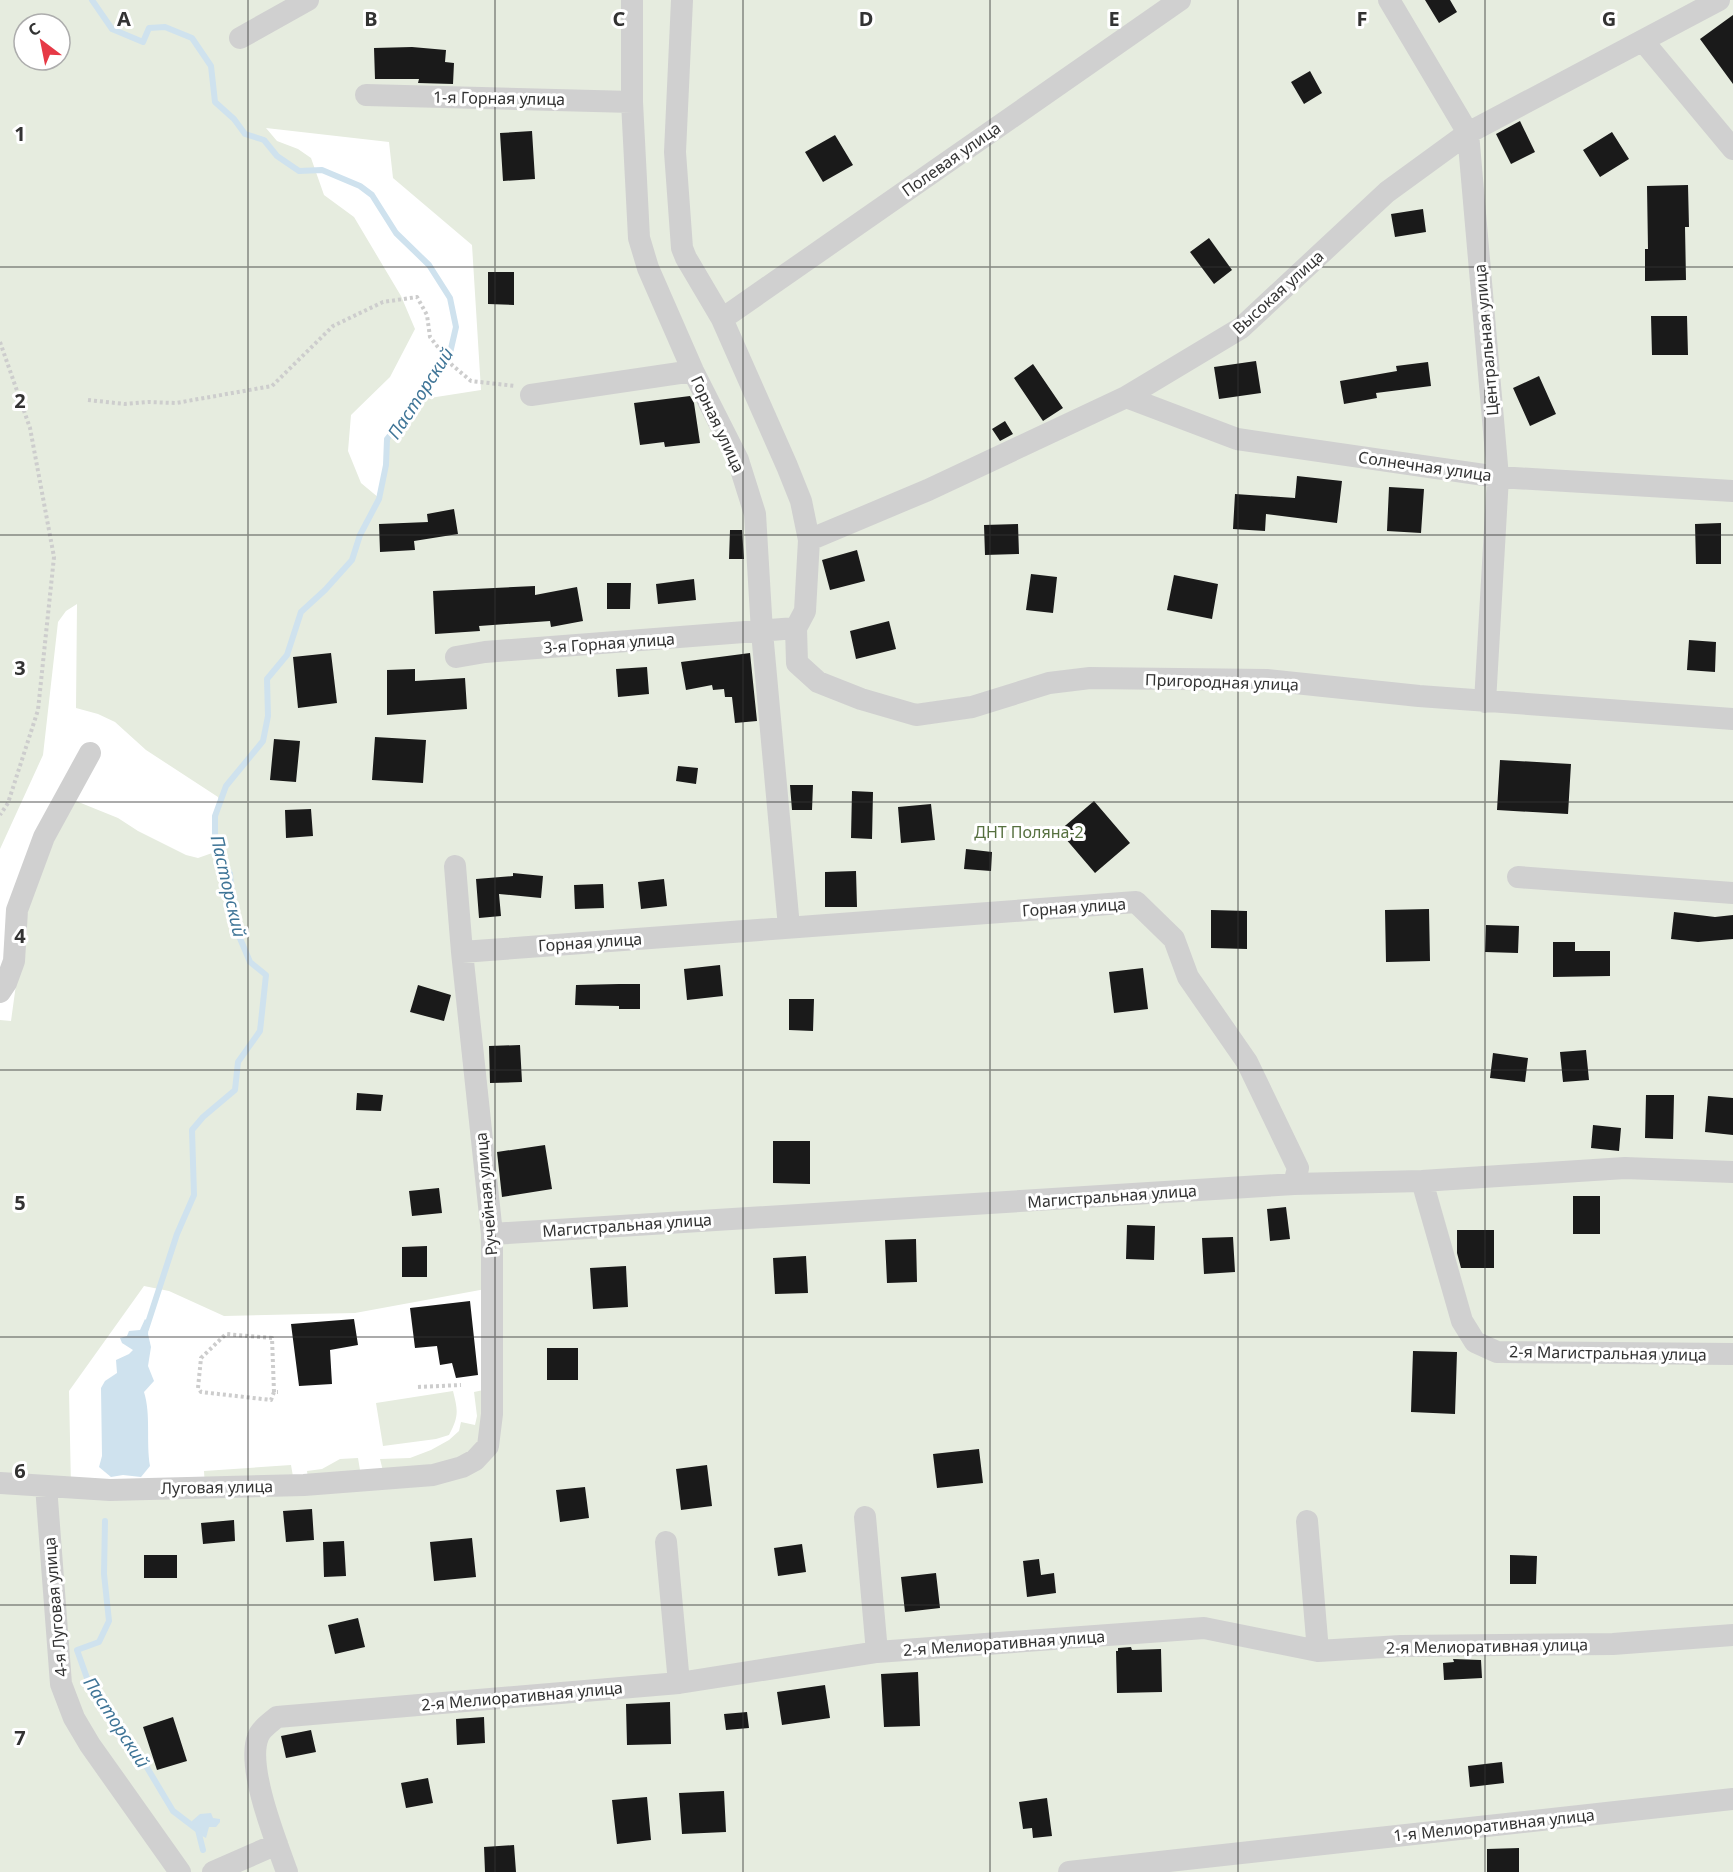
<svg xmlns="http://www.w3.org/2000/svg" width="1733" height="1872" viewBox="0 0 1733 1872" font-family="'Noto Sans',sans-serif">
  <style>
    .green { fill: #e6ecdf; fill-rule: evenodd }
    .water { fill: #cfe2ee }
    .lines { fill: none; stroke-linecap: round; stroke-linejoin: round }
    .stream { stroke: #cfe2ee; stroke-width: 6 }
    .building { fill: #1a1a1a }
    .path { stroke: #cdcdcd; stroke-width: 4; stroke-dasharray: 3 3; stroke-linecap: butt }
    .minor { stroke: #d0d0d0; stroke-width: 22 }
    .grid { fill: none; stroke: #333; stroke-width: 1.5; stroke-opacity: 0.55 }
    .labels { text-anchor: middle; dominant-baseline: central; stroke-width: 6; stroke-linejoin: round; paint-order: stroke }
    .street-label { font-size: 16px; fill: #333; stroke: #fff }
    .park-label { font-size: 16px; fill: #56703f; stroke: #fff }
    .water-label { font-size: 18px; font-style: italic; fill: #3f7597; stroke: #fff }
    .grid-label { font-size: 20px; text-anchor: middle; font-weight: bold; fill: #333; stroke: #fff; stroke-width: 6; stroke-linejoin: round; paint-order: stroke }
  </style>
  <rect width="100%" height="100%" fill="#fff"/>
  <path class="green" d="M0,0H1733V1872H0V1020L11,1021L27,904L71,799L118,818L138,831L186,855L198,858L215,852V816L219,803L218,797L146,750L115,722L98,714L76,708L77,604L66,611L58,622L43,755L0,849ZM24,24H60V60H24ZM266,128L389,142L393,178L472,245L481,390L417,400L387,439L379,498L361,483L348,451L351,415L390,377L415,329L401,296L354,217L324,195L311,158L298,149L277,141ZM144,1286L169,1291L224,1316L355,1313L491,1288L493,1388L474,1392L477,1416L475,1425L461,1422L459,1431L449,1440L431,1450L410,1458L380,1459L385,1479L362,1482L358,1458L340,1459L322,1469L307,1471L309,1487L295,1488L291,1465L204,1471L205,1489L71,1487L69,1391Z
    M453,1391C458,1411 459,1416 449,1435L436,1439L383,1446L376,1403Z"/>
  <path class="water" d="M145,1319L149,1323L148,1334L151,1347L148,1366L154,1381L144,1392C151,1414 146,1442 150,1466L141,1477L123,1475L111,1477L99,1467L102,1456L101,1388L105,1381L117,1373L116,1360L129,1354L133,1350L122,1343L120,1338L127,1336L129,1331L140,1330Z
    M211,1813L213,1818L220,1819V1822L216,1827H209L206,1838L200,1835L192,1828V1821L200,1814Z"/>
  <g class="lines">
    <path class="stream" d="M92,0L112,29L143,42L149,28L165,27L192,38L211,66L215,102L234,119L245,134L264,140L277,156L299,171L322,170L360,186L372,195L396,233L429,265L450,298L456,327L450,353L436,367L415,404L387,439L386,465L379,499L360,535L352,560L325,590L301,612L287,655L267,679L268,716L263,741L226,786L215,816V845L230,874L233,908L239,936L250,962L266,975L260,1031L238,1062L235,1090L203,1117L192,1130L194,1195L177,1234L146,1329
      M105,1521L104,1574L109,1621L99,1642L77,1650L87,1678L130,1739L173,1811L198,1830L203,1850"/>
  </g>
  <path class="building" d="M1425,0H1450L1457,12L1439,23Z
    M1733,15V84L1700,39Z
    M412,47L446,50L445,62L454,63L453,84L418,83L419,79H375L374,48Z
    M1310,71L1322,93L1304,104L1291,82Z
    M1520,121L1535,152L1511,164L1496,134Z
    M532,131L535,179L503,181L500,133Z
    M1612,132L1629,159L1600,177L1583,150Z
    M835,135L853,165L823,182L805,152Z
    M1688,185L1689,227H1685L1686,280L1645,281V249H1648L1647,186Z
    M1423,209L1426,232L1395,237L1391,214Z
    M1209,238L1232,270L1214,284L1190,252Z
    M488,272H514V305L488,304Z
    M1651,316H1687L1688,355H1652Z
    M1256,361L1261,393L1219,399L1214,367Z
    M1428,362L1431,386L1376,393L1377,398L1344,404L1340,381L1397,371L1396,366Z
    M1033,364L1063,408L1043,421L1014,378Z
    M1539,376L1556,414L1530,426L1513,388Z
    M690,396L694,403L700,443L665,447L664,442L640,445L634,403Z
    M1005,421L1013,434L1000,441L992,429Z
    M1297,476L1342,481L1337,523L1266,514L1265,531L1233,529L1235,494L1295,498Z
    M1389,487L1424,489L1421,533L1387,531Z
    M454,509L458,534L414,541L415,550L380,552L379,524L428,522L427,514Z
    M1721,523V564H1696L1695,524Z
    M1018,524L1019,554L985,555L984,525Z
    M730,530H742L744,559H729Z
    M857,550L865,581L830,590L822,560Z
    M1031,574L1057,577L1053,613L1026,610Z
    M1174,575L1218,584L1212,619L1167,610Z
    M694,579L696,600L658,604L656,584Z
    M607,583H631L630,609H607Z
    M535,586V595L577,587L583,621L551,627L550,621L479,626L480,631L435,634L433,591Z
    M889,621L896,649L856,659L850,631Z
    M1689,640L1716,642L1715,672L1687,670Z
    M331,653L337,703L298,708L293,657Z
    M750,653L757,721L735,723L732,697H725L724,689L713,690L712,685L686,690L681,662Z
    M647,667L649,694L618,697L616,669Z
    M415,669V681L465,678L467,709L387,715V670Z
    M375,737L426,740L423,783L372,780Z
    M274,739L300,741L296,782L270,780Z
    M1500,760L1571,764L1568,814L1497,810Z
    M678,766L698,768L696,784L676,781Z
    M790,785H813L812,810H792Z
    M852,791L873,792L872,839L851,838Z
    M1094,801L1130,843L1095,873L1059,831Z
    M931,804L935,840L901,843L898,807Z
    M311,809L313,836L286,838L285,810Z
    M966,849L992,852L991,871L964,869Z
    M856,871L857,907H825V872Z
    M513,873L543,876L541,898L499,894L501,916L479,918L476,879L513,876Z
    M664,879L667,906L641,909L638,882Z
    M603,884L604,908L575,909L574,885Z
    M1429,909L1430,961L1386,962L1385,910Z
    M1211,910L1247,911V949L1211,948Z
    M1674,912L1715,917L1733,915V939L1698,942L1671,939Z
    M1486,925L1519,926L1518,953L1485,952Z
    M1553,942H1575V951H1610V976L1553,977Z
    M720,965L723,996L687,1000L684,969Z
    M1143,968L1148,1009L1114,1013L1109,972Z
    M619,984H640V1009H619V1006L575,1005L576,985Z
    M418,985L451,995L444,1021L410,1012Z
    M789,999H814L813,1031L789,1030Z
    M520,1045L522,1082L490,1083L489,1046Z
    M1586,1050L1589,1080L1563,1082L1560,1052Z
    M1493,1053L1528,1058L1525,1082L1490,1078Z
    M357,1093L383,1095L381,1111L356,1110Z
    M1646,1095H1674L1673,1139L1645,1138Z
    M1708,1096L1733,1098V1135L1705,1132Z
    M1593,1125L1621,1128L1619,1151L1591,1148Z
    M773,1141H810V1184L773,1183Z
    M545,1145L552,1189L502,1197L497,1152Z
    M439,1188L442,1213L412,1216L409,1191Z
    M1573,1196H1600V1234H1573Z
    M1286,1207L1290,1239L1270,1241L1267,1209Z
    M1127,1225L1155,1226L1154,1260L1126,1259Z
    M1457,1230H1494V1268H1461L1457,1253Z
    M1233,1237L1235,1272L1204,1274L1202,1238Z
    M916,1239L917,1282L887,1283L885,1240Z
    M427,1246V1277H402V1247Z
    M806,1256L808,1293L775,1294L773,1258Z
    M626,1266L628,1307L593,1309L590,1268Z
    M470,1301L478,1375L456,1378L452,1363L440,1365L437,1346L415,1348L410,1308Z
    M354,1319L358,1345L330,1350L332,1384L299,1386L291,1324Z
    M547,1348H578V1380H547Z
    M1413,1351L1457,1352L1455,1414L1411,1412Z
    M979,1449L983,1483L937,1488L933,1454Z
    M707,1465L712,1506L681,1510L676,1469Z
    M585,1487L589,1518L560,1522L556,1490Z
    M312,1509L314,1540L286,1542L283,1511Z
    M234,1520L235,1541L203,1544L201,1523Z
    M472,1538L476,1577L434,1581L430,1542Z
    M344,1541L346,1576L324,1577L323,1542Z
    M802,1544L806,1572L778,1576L774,1548Z
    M144,1555H177V1578H144Z
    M1510,1555L1537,1556L1536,1584H1510Z
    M1039,1559L1041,1575L1054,1573L1056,1593L1027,1597L1023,1561Z
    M936,1573L940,1608L905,1612L901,1577Z
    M358,1618L365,1647L335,1654L328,1625Z
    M1131,1647L1132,1650L1161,1649L1162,1692L1117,1693L1116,1651H1118V1648Z
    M1453,1659L1481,1660L1482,1678L1444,1680L1443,1663L1454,1662Z
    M918,1672L920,1726L884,1727L881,1674Z
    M825,1685L830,1718L782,1725L777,1692Z
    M670,1702L671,1744L627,1745L626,1704Z
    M747,1712L749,1728L726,1730L724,1714Z
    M173,1717L187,1761L157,1770L143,1727Z
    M484,1717L485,1743L457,1745L456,1719Z
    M311,1730L316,1752L286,1758L281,1736Z
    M1502,1762L1504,1783L1470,1787L1468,1766Z
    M428,1778L433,1803L406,1808L401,1783Z
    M724,1791L726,1832L682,1834L679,1793Z
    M647,1797L651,1840L617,1844L612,1800Z
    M1047,1798L1052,1836L1033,1838L1032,1828L1023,1829L1019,1802Z
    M514,1845L516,1872H485L484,1847Z
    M1519,1848V1872H1487V1849Z"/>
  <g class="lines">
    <path class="path" d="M0,342L30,428L54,557L38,710L8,803L0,815
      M88,400L125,404L148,402L176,403L272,386L333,326L383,302L417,297L427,315L430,337L452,365L471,381L515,386
      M418,1387L461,1385
      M274,1392L272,1338L226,1334L201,1358L198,1388L201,1392L271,1400L274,1392H278"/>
    <path class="minor" d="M632,0V102L639,238L648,268L693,371L738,460L755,514L762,632L789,927
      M1389,0L1468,133L1498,477L1485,702
      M240,38L308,0
      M1643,41L1733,149
      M366,95L632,102
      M722,319L1180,0
      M531,395L693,371
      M1126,397L1237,439L1498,477L1733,491
      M809,540L928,490L1126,397L1241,328L1387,192L1468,133L1719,0
      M796,628L797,663L818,682L861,699L916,715L972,707L1049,683L1090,678L1267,680L1419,696L1733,719
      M456,657L485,652L796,628L805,611L809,540L801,501L787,466L722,319L686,258L682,248L675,152L682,0
      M1518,877L1733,893
      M462,952L1136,902L1174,939L1188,977L1247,1062L1298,1168L1294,1184
      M0,992L6,983L14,961L17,910L44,837L90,753
      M1422,1181L1462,1321L1475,1342L1497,1352L1733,1354
      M492,1234L1294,1184L1422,1181L1625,1168L1733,1172
      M0,1483L110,1490L304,1485L433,1475L462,1467L475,1460L488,1446L492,1414V1234L462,952L455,866
      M46,1486L61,1684L74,1718L90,1745L180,1872
      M865,1517L877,1652
      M1307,1521L1318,1651
      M666,1542L679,1683
      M213,1872L277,1844
      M287,1872C276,1841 246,1767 258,1737C260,1730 271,1722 277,1717L679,1683L877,1652L1204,1628L1318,1651L1401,1646L1613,1644L1733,1635
      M1069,1872L1733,1799"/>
  </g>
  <path class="grid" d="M248,0V1872M495,0V1872M743,0V1872M990,0V1872M1238,0V1872M1485,0V1872M0,267H1733M0,535H1733M0,802H1733M0,1070H1733M0,1337H1733M0,1605H1733"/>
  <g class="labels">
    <g class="street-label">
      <text transform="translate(499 98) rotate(1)">1-я Горная улица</text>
      <text transform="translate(951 159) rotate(-35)">Полевая улица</text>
      <text transform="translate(1278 292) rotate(-42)">Высокая улица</text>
      <text transform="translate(1486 340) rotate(-95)">Центральная улица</text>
      <text transform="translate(718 424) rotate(65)">Горная улица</text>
      <text transform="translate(1425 466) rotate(8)">Солнечная улица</text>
      <text transform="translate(609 643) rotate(-4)">3-я Горная улица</text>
      <text transform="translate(1222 682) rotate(2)">Пригородная улица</text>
      <text transform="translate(1074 907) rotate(-4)">Горная улица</text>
      <text transform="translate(590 942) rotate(-4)">Горная улица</text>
      <text transform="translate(486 1194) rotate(-95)">Ручейная улица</text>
      <text transform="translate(1112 1196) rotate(-4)">Магистральная улица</text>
      <text transform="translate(627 1225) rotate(-4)">Магистральная улица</text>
      <text transform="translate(1608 1353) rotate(1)">2-я Магистральная улица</text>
      <text transform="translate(217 1487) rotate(-1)">Луговая улица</text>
      <text transform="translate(55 1607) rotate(-95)">4-я Луговая улица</text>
      <text transform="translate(1004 1643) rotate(-4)">2-я Мелиоративная улица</text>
      <text transform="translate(1487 1646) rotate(-1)">2-я Мелиоративная улица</text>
      <text transform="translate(522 1696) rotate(-5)">2-я Мелиоративная улица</text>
      <text transform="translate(1494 1825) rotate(-6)">1-я Мелиоративная улица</text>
    </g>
    <g class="park-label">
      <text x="1029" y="832">ДНТ Поляна-2</text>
    </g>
    <g class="water-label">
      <text transform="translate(420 393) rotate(-57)">Пасторский</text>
      <text transform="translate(229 886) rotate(77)">Пасторский</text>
      <text transform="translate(117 1722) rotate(57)">Пасторский</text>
    </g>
  </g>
  <g class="grid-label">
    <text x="124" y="26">A</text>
    <text x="371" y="26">B</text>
    <text x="619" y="26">C</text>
    <text x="866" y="26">D</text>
    <text x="1114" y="26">E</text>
    <text x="1362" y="26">F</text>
    <text x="1609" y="26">G</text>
    <text x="20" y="141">1</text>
    <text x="20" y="408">2</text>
    <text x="20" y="675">3</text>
    <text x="20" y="943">4</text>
    <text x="20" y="1210">5</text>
    <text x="20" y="1478">6</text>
    <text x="20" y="1745">7</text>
  </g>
  <g transform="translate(42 42) rotate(328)"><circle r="28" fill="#ffffff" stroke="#adadad" stroke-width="1.5"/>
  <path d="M0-4.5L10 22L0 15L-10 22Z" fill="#e63946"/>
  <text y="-9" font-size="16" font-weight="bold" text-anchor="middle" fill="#333333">С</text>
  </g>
</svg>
